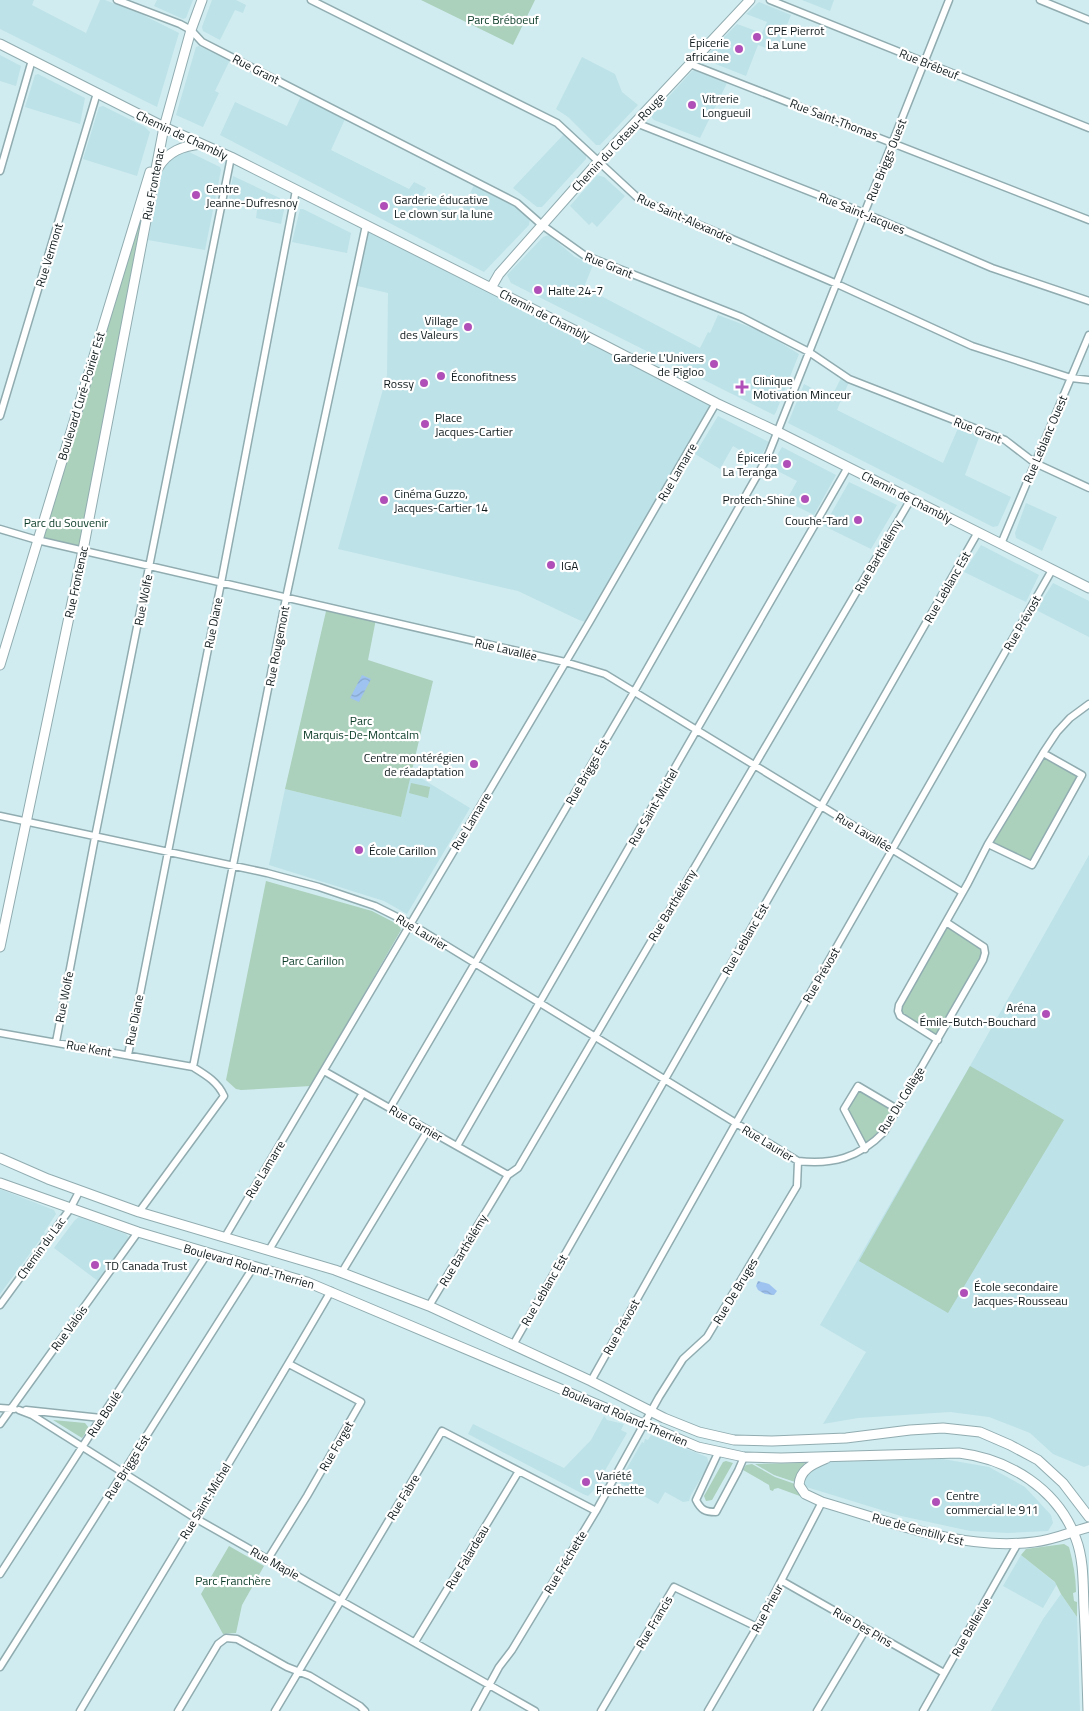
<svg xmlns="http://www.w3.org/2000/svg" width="1089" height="1711" viewBox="0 0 1089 1711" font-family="'Titillium Web',sans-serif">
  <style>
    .built { fill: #bde2e8 }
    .green { fill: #abd0bb }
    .water { fill: url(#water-waves) }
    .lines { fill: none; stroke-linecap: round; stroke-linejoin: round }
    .street-casing { stroke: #91acb0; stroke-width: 9 }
    .secondary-casing { stroke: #91acb0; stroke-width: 11 }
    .street { stroke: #fff; stroke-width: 6 }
    .secondary { stroke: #fff; stroke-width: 9 }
    .poi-dot { fill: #af4fb7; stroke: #fff; stroke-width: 2 }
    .labels { text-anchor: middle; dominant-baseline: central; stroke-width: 4.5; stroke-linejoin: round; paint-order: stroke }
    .park-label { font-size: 12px; fill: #093a26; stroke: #fff }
    .poi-label { font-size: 12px; fill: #0f191b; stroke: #fff; text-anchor: start }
    .street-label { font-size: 12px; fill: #0f191b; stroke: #fff }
  </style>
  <defs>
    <pattern id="water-waves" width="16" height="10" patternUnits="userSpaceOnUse" patternTransform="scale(1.25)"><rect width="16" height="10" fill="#9ec3f0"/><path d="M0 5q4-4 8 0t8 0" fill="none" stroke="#87a7cd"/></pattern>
  </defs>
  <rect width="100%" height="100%" fill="#d0ecf0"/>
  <path class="built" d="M0,0H34L32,5L86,33L100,0H105L141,14L179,33L157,107L0,29Z
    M157,0H193L186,18L183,19L154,6Z
    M212,0H236L246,5L243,13L235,10L220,40L203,31L202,27Z
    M802,0H834L830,11Z
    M759,2L791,15L776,52L758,45L746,76L708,61L706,56L737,24L762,33L767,22L746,14Z
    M199,46L230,60L215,91L219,93L203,127L176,115L196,47Z
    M0,55L21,66L16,86L0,81Z
    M582,57L615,74L622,92L638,105L600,145H596L568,117L556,109Z
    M692,71H696L727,83L700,138L654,120L652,118V115Z
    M38,74L85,98L80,124L25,107L35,75Z
    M301,96L345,119L331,150L409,189L414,182L426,188L422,195L460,214L475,183L513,204L530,219L529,225L484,272L220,135L235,102L287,126Z
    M103,106L145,127L150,132L137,176L83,159L99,107Z
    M565,133L586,154V159L542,207H537L513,188Z
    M187,151L220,167L221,170L205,250L148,240L163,167L167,161L178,152Z
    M597,175L604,177L625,196L597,227L592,222L589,225L570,206Z
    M233,176L286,201L281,224L256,218L257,210L228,203Z
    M300,209H303L351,233L347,253L292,242Z
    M366,225L716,403L589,623L579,620L518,591L338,549L387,375L388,293L353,285Z
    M549,235L575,257L593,265L584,287L700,348L708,332L710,333L718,315L765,333L799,354L776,412L774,415L511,283L507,275L543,237Z
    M841,378L849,382L837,410L943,463L959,426L980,435L965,475L1011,497L998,526L993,527L788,423L804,384L831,398Z
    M718,416L769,442L758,461L733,446L720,469L695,454Z
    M782,447L836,475L814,515L786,501L797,481L770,467Z
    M849,482L897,505L871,549L824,526Z
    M1026,503L1057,517L1042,551L1016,538L1015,533Z
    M981,545L1039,575L1026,602L964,572Z
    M1053,583L1089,601V637L1036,610Z
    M411,772L470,808L407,914L384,901L269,865L285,789L401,817Z
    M1089,855V1465L1084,1467L1053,1454L1030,1433L989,1417L950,1412L858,1418L823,1424L866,1352L820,1325L970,1066Z
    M0,1189L54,1210L56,1214L44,1232L45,1233L0,1294Z
    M79,1217L126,1234L129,1238L127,1243L98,1281L54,1248L75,1220Z
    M604,1416L607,1420L624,1424L621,1430L627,1433L593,1491L588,1496L583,1494L468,1434L473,1424L564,1468L591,1440Z
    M651,1435L707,1457L709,1464L691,1495L689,1501L683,1502L665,1492L658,1504L619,1482L642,1442L644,1443L645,1439L648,1440Z
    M943,1459L989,1467L1025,1487L1051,1515L1053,1523L1048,1531L1008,1533L970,1531L901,1516L803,1486L811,1467L823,1462Z
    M1021,1555L1057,1584L1043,1608L1003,1586Z
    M1061,1594L1077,1617L1080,1711H991L1043,1619Z"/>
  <path class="green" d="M421,0H535L513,45Z
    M164,127L83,550L37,540L151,171Z
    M327,607L376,619L368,660L433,681L401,817L285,789Z
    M1043,753L1082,775L1032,865L988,844Z
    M411,783L430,787L428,798L409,793Z
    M266,881L372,911L399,925L401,930L311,1086L241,1090L236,1089L226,1080Z
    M946,922L984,947L985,953L938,1040L900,1016L899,1005Z
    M970,1066L1064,1120L948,1313L859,1261Z
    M858,1086L897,1109L884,1132L865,1149L844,1109Z
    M53,1420L85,1423L89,1428L82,1438Z
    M726,1461L733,1463L712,1500L706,1501L704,1496L723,1462Z
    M801,1463H805L797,1474L795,1482L774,1475L755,1464Z
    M752,1464L775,1477L795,1484L808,1499L778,1488L774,1489L773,1491L770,1490L769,1485L743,1470L746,1465Z
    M1064,1544L1069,1547C1073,1562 1076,1577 1076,1592L1073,1593L1074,1601L1077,1602V1617L1061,1594L1055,1582L1021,1555L1026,1549Z
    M229,1546L264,1566L242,1605L236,1633L223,1634L201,1594Z"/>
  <path class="water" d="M362,675L371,679L359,702L350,698Z
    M758,1281L769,1284L777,1291L774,1295L765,1294L758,1290L756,1286Z"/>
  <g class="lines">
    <defs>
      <path id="street" d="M117,0L180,24L191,30L202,42L517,203L542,225L584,255L741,317L809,352L849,379L1005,440L1035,463L1089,488
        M311,0L557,123L639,199L837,284L972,346L1071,378L1089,380
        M770,0L1089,128
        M1040,0L1089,20
        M690,64L1089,220
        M636,123L864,213L992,268L1089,301
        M0,171L32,60
        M0,416L97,93
        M0,529L37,540L565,662L605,674L962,892
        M1001,544L1089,335
        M0,816L267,873L319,887L375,906L411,924L798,1161C832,1165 859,1158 884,1132L983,960L985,953L984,947L946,922
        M988,844L1032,865L1082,775L1043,753
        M0,1033L193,1067C206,1075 218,1082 224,1096L139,1212
        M938,1040L900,1016L898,1011L899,1005L968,883L988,844L1043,753L1057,732L1070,718L1089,704
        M56,1042L96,832L231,157
        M128,1055L221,583L296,190
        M193,1067L286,598L366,225
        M324,1071L508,1175
        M390,1108L634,692L767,458L949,0
        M457,1146L848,467
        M865,1149L844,1109L858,1086L897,1109
        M225,1237L590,621L716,403
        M269,1250L363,1093
        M342,1272L428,1130
        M0,1305L70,1209L80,1190
        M429,1306L508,1175L518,1168L911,499
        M513,1345L978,532
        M591,1381L736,1123L1052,570
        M0,1408L14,1409
        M19,1410L32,1415L195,1518L535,1711
        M26,1410L101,1418
        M0,1424L138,1232
        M718,1453L696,1500C701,1510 705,1512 716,1512L738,1471L744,1457
        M268,1559L307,1496L361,1402L289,1364
        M0,1574L207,1254
        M782,1581L944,1673
        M415,1642L519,1471
        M0,1667L254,1266
        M80,1711C163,1571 249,1432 331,1291
        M178,1711L218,1644L226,1638L237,1639L287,1667L310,1676L360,1706L365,1711
        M275,1711L442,1431L596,1511
        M475,1711L499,1667L512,1650L596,1511L659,1397L683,1359L707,1337L797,1186L798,1161
        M601,1711L674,1587L757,1627
        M708,1711L757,1627L822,1502
        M817,1711L866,1629
        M923,1711L1018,1543"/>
      <path id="secondary" d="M0,44L164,127L231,157L604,345L716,403L778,432L1089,588
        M163,131L191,30L202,0
        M158,168C168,151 183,146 201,144
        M491,288L499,274L598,162L750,0
        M0,665L150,172
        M0,947L83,550L164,127
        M0,1158L48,1179L139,1212L335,1270L429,1306L591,1381L664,1418L699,1432L734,1440L772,1441L846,1438L910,1430L943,1428L980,1432L1010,1445L1038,1460L1063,1483L1089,1517
        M0,1183L138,1232L307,1282L698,1447L744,1457L781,1458L959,1453C1009,1459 1058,1489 1076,1539C1084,1560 1083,1585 1084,1607C1086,1642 1087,1676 1088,1711
        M827,1458C813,1464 800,1469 799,1485L805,1494L822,1502C891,1522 961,1551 1034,1542C1054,1540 1070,1532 1089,1527"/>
    </defs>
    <use href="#street" class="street-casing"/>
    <use href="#secondary" class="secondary-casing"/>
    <use href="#street" class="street"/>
    <use href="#secondary" class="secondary"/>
  </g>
  <g class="poi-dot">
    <circle cx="757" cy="37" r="5"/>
    <circle cx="739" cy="49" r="5"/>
    <circle cx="692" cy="105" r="5"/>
    <circle cx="196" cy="195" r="5"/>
    <circle cx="384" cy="206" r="5"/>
    <circle cx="538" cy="290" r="5"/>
    <circle cx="468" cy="327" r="5"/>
    <circle cx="714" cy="364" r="5"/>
    <circle cx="441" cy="376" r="5"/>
    <circle cx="424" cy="383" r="5"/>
    <path d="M739.5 379.5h5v5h5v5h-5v5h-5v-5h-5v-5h5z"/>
    <circle cx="425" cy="424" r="5"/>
    <circle cx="787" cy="464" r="5"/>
    <circle cx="805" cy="499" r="5"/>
    <circle cx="384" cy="500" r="5"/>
    <circle cx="858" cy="520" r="5"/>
    <circle cx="551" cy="565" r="5"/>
    <circle cx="474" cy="764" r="5"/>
    <circle cx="359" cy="850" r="5"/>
    <circle cx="1046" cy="1014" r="5"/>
    <circle cx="95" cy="1265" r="5"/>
    <circle cx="964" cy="1293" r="5"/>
    <circle cx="586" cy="1482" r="5"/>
    <circle cx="936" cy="1502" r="5"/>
  </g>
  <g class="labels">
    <g class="park-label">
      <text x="503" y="19">Parc Bréboeuf</text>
      <text x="66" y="522">Parc du Souvenir</text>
      <text x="361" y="720">Parc<tspan x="361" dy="14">Marquis-De-Montcalm</tspan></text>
      <text x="313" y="960">Parc Carillon</text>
      <text x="233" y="1580">Parc Franchère</text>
    </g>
    <g class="poi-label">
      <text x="767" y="30">CPE Pierrot<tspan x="767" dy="14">La Lune</tspan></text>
      <text x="729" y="42" text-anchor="end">Épicerie<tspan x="729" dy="14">africaine</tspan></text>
      <text x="702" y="98">Vitrerie<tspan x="702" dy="14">Longueuil</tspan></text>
      <text x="206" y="188">Centre<tspan x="206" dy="14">Jeanne-Dufresnoy</tspan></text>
      <text x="394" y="199">Garderie éducative<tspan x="394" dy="14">Le clown sur la lune</tspan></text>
      <text x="548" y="290">Halte 24-7</text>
      <text x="458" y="320" text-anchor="end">Village<tspan x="458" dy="14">des Valeurs</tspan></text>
      <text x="704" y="357" text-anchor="end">Garderie L'Univers<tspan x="704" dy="14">de Pigloo</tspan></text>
      <text x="451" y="376">Éconofitness</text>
      <text x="753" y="380">Clinique<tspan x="753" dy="14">Motivation Minceur</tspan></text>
      <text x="414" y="383" text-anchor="end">Rossy</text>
      <text x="435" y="417">Place<tspan x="435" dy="14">Jacques-Cartier</tspan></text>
      <text x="777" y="457" text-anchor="end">Épicerie<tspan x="777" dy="14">La Teranga</tspan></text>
      <text x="394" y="493">Cinéma Guzzo,<tspan x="394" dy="14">Jacques-Cartier 14</tspan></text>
      <text x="795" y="499" text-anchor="end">Protech-Shine</text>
      <text x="848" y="520" text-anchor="end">Couche-Tard</text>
      <text x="561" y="565">IGA</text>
      <text x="464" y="757" text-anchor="end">Centre montérégien<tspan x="464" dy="14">de réadaptation</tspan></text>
      <text x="369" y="850">École Carillon</text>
      <text x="1036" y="1007" text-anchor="end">Aréna<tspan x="1036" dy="14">Émile-Butch-Bouchard</tspan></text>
      <text x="105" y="1265">TD Canada Trust</text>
      <text x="974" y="1286">École secondaire<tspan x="974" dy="14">Jacques-Rousseau</tspan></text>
      <text x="596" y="1475">Variété<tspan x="596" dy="14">Frechette</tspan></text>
      <text x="946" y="1495">Centre<tspan x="946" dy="14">commercial le 911</tspan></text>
    </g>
    <g class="street-label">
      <text transform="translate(929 64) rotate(22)">Rue Brébeuf</text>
      <text transform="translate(256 69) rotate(27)">Rue Grant</text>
      <text transform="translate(834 119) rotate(21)">Rue Saint-Thomas</text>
      <text transform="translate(182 135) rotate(25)">Chemin de Chambly</text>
      <text transform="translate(618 142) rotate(-47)">Chemin du Coteau-Rouge</text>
      <text transform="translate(886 160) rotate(-68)">Rue Briggs Ouest</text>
      <text transform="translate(153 184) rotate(-79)">Rue Frontenac</text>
      <text transform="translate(862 213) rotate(22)">Rue Saint-Jacques</text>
      <text transform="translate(685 218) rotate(24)">Rue Saint-Alexandre</text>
      <text transform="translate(49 255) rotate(-73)">Rue Vermont</text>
      <text transform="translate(609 265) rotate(22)">Rue Grant</text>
      <text transform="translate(545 315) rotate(27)">Chemin de Chambly</text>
      <text transform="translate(81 396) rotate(-73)">Boulevard Curé-Poirier Est</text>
      <text transform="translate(978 430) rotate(22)">Rue Grant</text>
      <text transform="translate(1045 439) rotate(-67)">Rue Leblanc Ouest</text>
      <text transform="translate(677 472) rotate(-60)">Rue Lamarre</text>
      <text transform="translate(907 497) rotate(27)">Chemin de Chambly</text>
      <text transform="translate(878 556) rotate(-60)">Rue Barthélémy</text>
      <text transform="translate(76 582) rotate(-78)">Rue Frontenac</text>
      <text transform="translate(947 587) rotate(-60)">Rue Leblanc Est</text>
      <text transform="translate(143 600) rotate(-79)">Rue Wolfe</text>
      <text transform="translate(213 623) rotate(-79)">Rue Diane</text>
      <text transform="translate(1022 623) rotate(-60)">Rue Prévost</text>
      <text transform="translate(277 646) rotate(-79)">Rue Rougemont</text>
      <text transform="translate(506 649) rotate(13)">Rue Lavallée</text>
      <text transform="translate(587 772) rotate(-60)">Rue Briggs Est</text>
      <text transform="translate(653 807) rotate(-60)">Rue Saint-Michel</text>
      <text transform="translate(471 821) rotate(-59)">Rue Lamarre</text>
      <text transform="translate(864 832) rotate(31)">Rue Lavallée</text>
      <text transform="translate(672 905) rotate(-59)">Rue Barthélémy</text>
      <text transform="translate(422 932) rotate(31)">Rue Laurier</text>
      <text transform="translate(745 939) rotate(-60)">Rue Leblanc Est</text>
      <text transform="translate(821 975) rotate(-60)">Rue Prévost</text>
      <text transform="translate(64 997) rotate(-79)">Rue Wolfe</text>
      <text transform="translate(134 1020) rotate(-79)">Rue Diane</text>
      <text transform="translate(89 1048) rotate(10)">Rue Kent</text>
      <text transform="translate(901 1100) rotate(-58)">Rue Du Collège</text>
      <text transform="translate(416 1123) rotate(30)">Rue Garnier</text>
      <text transform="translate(768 1143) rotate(31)">Rue Laurier</text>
      <text transform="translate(265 1169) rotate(-59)">Rue Lamarre</text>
      <text transform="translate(41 1248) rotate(-54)">Chemin du Lac</text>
      <text transform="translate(463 1250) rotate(-59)">Rue Barthélémy</text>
      <text transform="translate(249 1266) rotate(16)">Boulevard Roland-Therrien</text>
      <text transform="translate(544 1290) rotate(-60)">Rue Leblanc Est</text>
      <text transform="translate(735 1291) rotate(-59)">Rue De Bruges</text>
      <text transform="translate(621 1327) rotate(-61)">Rue Prévost</text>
      <text transform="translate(69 1328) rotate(-54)">Rue Valois</text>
      <text transform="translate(104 1414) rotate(-57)">Rue Boulé</text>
      <text transform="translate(625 1416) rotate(23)">Boulevard Roland-Therrien</text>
      <text transform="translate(336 1446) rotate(-60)">Rue Forget</text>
      <text transform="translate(127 1467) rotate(-58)">Rue Briggs Est</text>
      <text transform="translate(403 1497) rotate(-59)">Rue Fabre</text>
      <text transform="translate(205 1501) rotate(-59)">Rue Saint-Michel</text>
      <text transform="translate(918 1529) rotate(15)">Rue de Gentilly Est</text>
      <text transform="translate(467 1557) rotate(-59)">Rue Falardeau</text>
      <text transform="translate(565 1562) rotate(-59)">Rue Fréchette</text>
      <text transform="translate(275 1563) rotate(29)">Rue Maple</text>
      <text transform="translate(767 1608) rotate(-62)">Rue Prieur</text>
      <text transform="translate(654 1622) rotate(-59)">Rue Francis</text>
      <text transform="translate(863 1627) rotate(30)">Rue Des Pins</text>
      <text transform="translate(971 1627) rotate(-60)">Rue Bellerive</text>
    </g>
  </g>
</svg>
